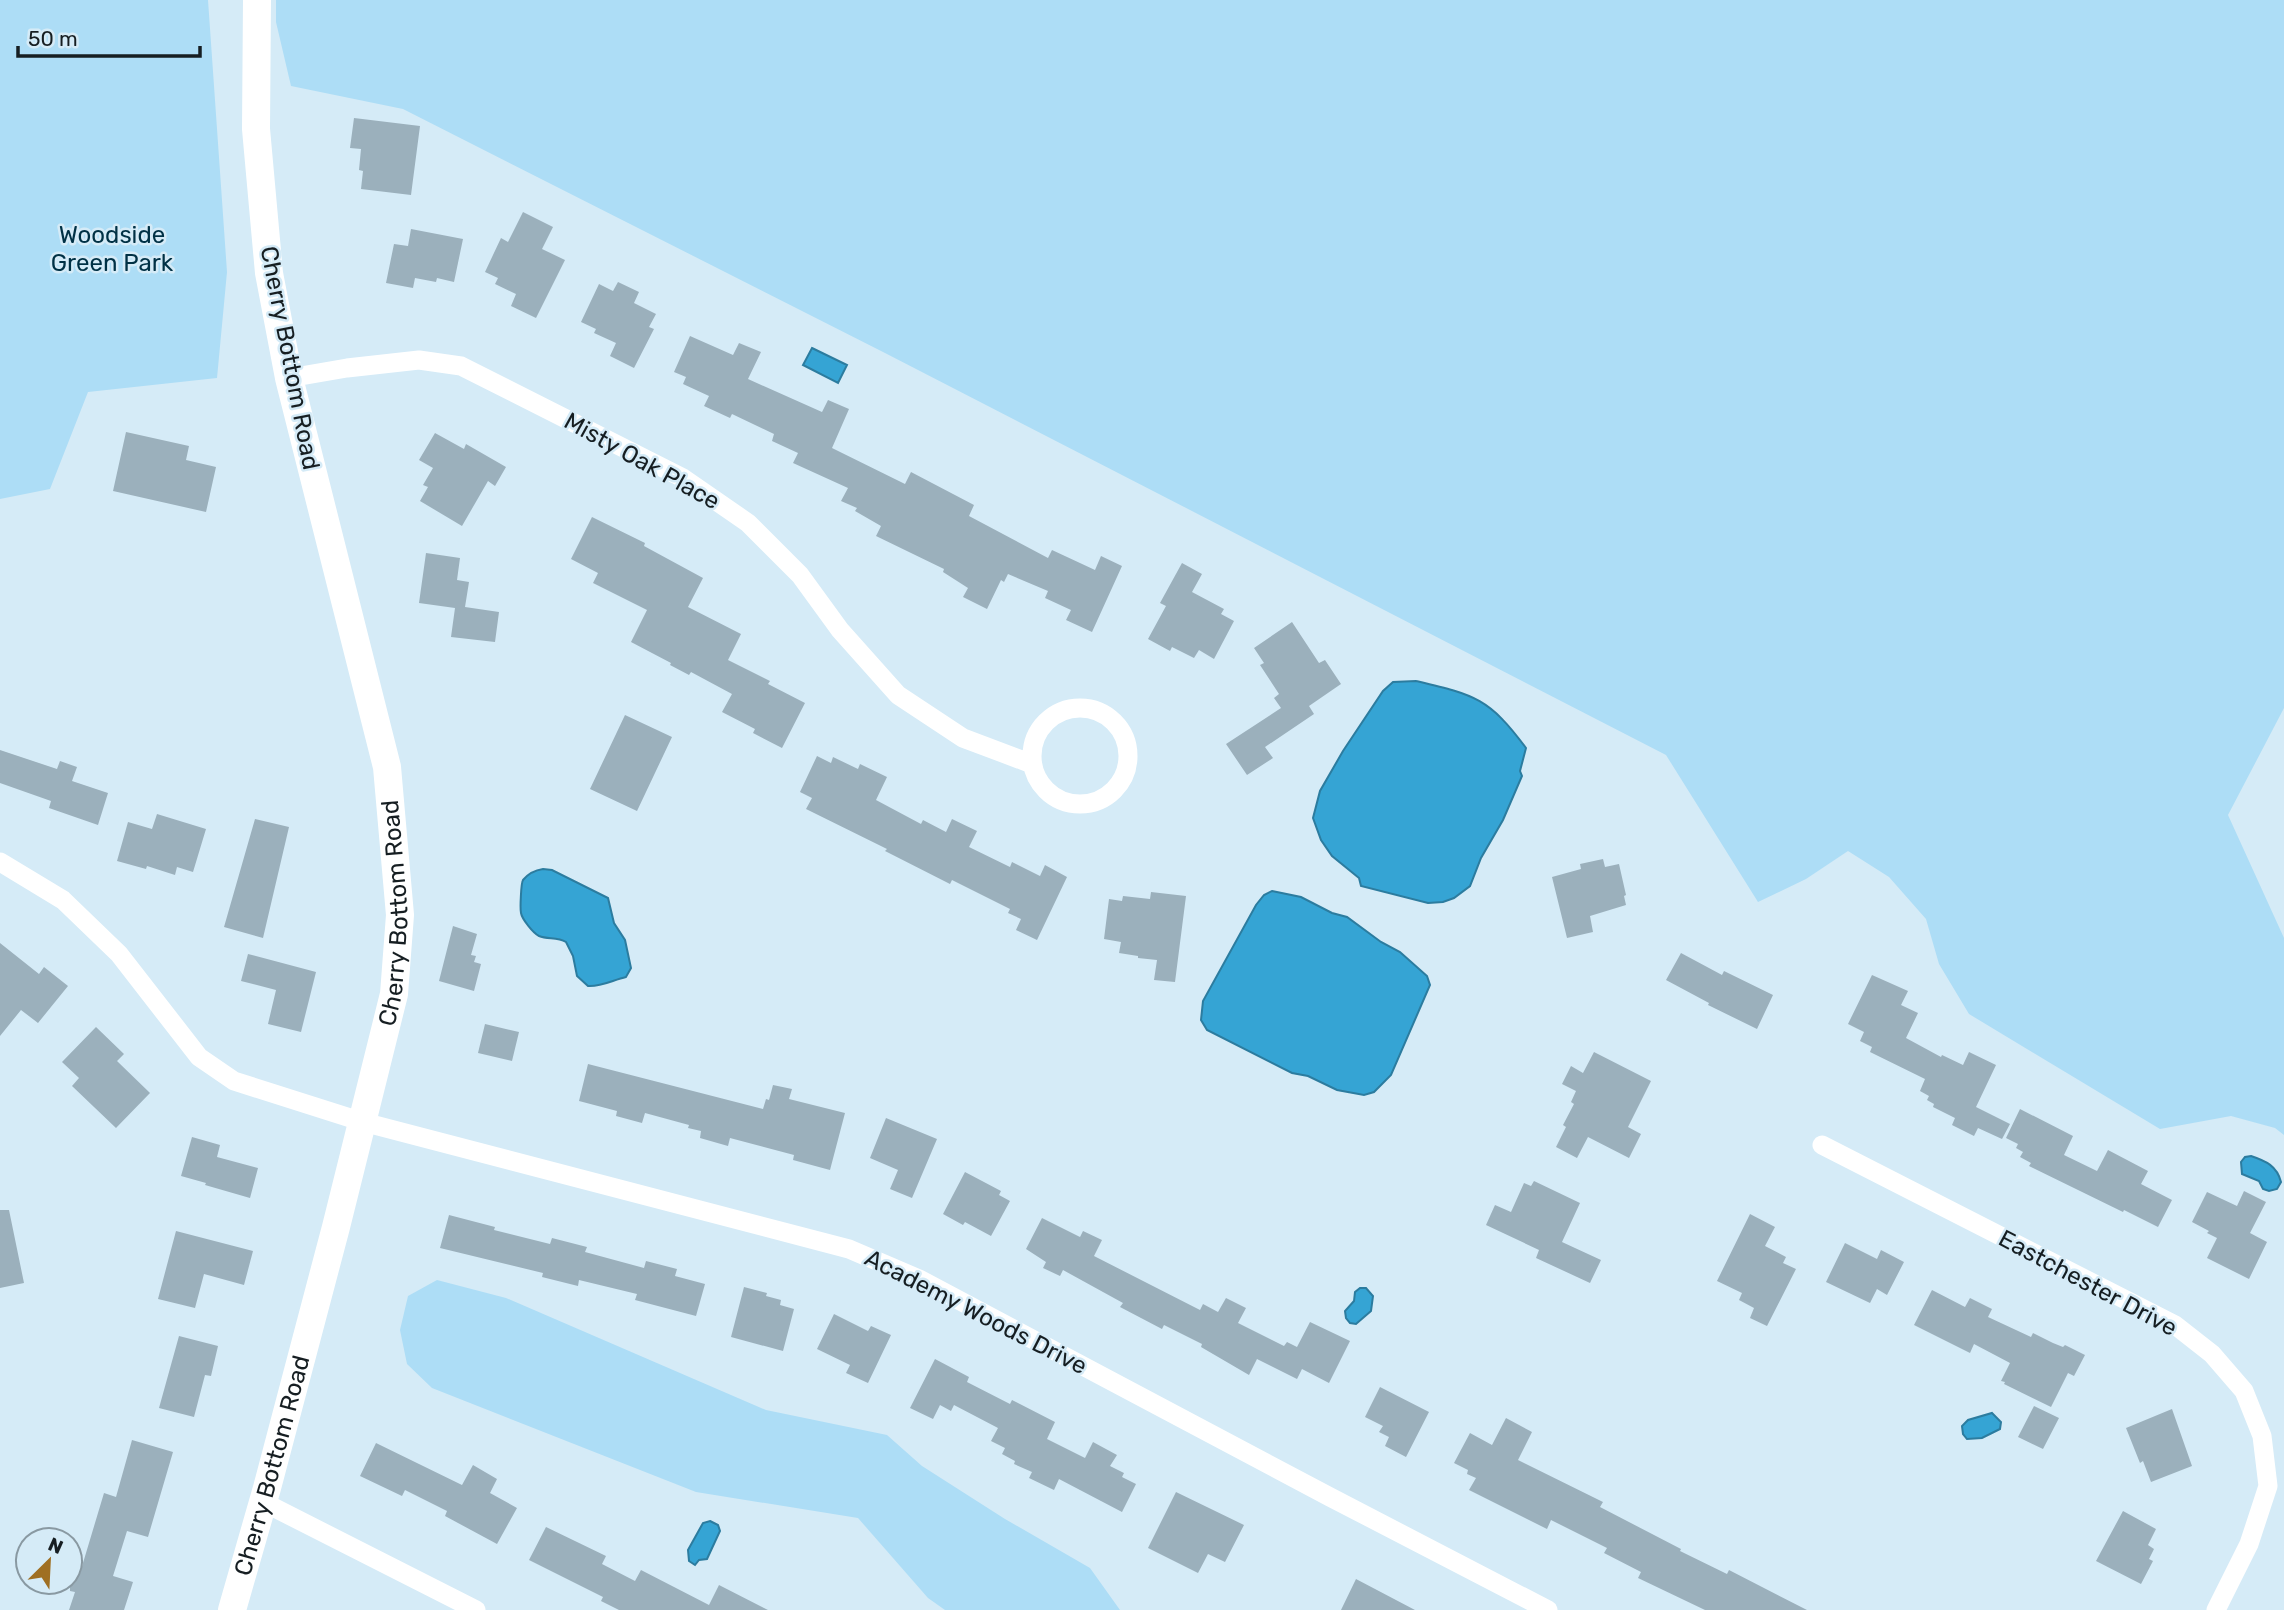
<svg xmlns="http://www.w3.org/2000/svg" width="2284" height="1610" viewBox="0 0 2284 1610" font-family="Rubik,sans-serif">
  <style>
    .green { fill: #adddf6 }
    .water { fill: #35a4d4; stroke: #2c7c9f; stroke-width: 2 }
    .building { fill: #9bb0bc }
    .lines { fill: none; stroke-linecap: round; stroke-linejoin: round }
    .street { stroke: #fff; stroke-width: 19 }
    .secondary { stroke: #fff; stroke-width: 28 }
    .labels { text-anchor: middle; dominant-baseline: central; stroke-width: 5; stroke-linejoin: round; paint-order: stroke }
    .park-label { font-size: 24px; fill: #003145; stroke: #d5ebf7 }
    .street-label { font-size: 24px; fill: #161e22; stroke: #d5ebf7 }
  </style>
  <rect width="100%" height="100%" fill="#d5ebf7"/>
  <path class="green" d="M0,0H208L227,272L217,378L88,392L50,489L0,499Z
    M276,0H2284V708L2228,815L2284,938V1135L2275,1128L2231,1116L2160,1129L1969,1014L1939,964L1926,919L1889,877L1848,851L1806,879L1758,902L1666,755L885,353L403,109L291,86L276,22Z
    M437,1280L506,1298L766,1410L887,1435L922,1466L1005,1519L1090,1568L1120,1610H945L928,1598L858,1518L696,1492L432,1388L407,1364L400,1330L408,1296Z"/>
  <path class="water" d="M812,348L847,365L838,383L803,365Z
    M1416,681C1475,695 1489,698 1526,748L1520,771L1522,776L1503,820L1481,858L1470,886L1454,898L1443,902L1428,903L1361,886L1359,878L1332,856L1321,840L1313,818L1320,791L1343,751L1383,691L1393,682Z
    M543,869L552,870L608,898L614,923L625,940L631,968L626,977C613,980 601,987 588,986L577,976L573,956L566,942C557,936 548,940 539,936C533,933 522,919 521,913C520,909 521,883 523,880C528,874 536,870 543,869Z
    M1272,891L1301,897L1332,913L1347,917L1381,942L1400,952L1427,976L1430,985L1391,1075L1374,1092L1364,1095L1337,1090L1308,1076L1292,1073L1207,1030L1201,1020L1203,1001L1256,905L1264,895Z
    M2251,1156C2266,1161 2277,1166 2281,1182L2277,1189L2269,1191L2263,1189L2259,1181L2242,1174L2241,1162L2245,1157Z
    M1360,1288H1366L1373,1296L1371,1311L1356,1324L1350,1323L1346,1318L1345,1311L1354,1301L1355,1292Z
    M1992,1413L2001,1422L2000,1429L1982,1438L1967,1439L1963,1434L1962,1426L1968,1420Z
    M710,1521L718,1525L720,1531L707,1559L699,1560L695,1565L689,1561L688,1550L703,1523Z"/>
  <path class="building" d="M354,118L420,126L411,195L361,189L363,171L359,170L361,149L350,148Z
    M523,212L553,227L542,249L565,260L536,318L511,306L516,294L495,284L498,278L485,272L501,238L508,242Z
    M411,229L463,239L454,282L437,278L436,282L415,278L413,288L386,283L394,244L408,246Z
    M618,282L639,292L634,303L656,314L649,327L654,329L634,368L610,356L616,343L594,333L596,329L581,322L599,284L613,291Z
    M690,336L733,355L739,343L761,352L748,379L822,412L828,400L849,409L832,448L905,484L911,472L974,505L969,516L1048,558L1052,550L1095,570L1101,556L1122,566L1092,632L1066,620L1071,610L1045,598L1048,591L1008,574L1004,582L1001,580L987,609L963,597L968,588L943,572L944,569L876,536L881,526L855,511L857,508L841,501L848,488L793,463L798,453L772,441L774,434L732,414L730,418L704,406L709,396L683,384L686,377L674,372Z
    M126,432L189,446L186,460L216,467L206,512L113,491Z
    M435,433L464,449L466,444L506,467L495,486L488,481L462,526L420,501L428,487L423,485L433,468L419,460Z
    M592,517L645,543L644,546L703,578L688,607L741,634L728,660L770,681L768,684L805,703L782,748L753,733L755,729L722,712L732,694L691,672L689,675L670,665L671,663L631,642L647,610L593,583L598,573L571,559Z
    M426,553L460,558L457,580L469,582L465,607L499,612L495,642L451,637L455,608L419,603Z
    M1182,563L1202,574L1192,592L1224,609L1221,614L1234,621L1214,659L1199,650L1194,658L1172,647L1170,651L1148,639L1166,606L1160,603Z
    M1292,622L1319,663L1325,660L1341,684L1309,706L1314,714L1265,747L1273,758L1247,775L1226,744L1281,708L1274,698L1279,694L1260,665L1264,663L1254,648Z
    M625,715L672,737L637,811L590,789Z
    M0,750L57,769L60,761L77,767L72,781L108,793L98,825L49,808L51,801L0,783Z
    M817,756L831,763L833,757L858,769L860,764L887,777L876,800L921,824L923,820L946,832L952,819L977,831L969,847L1010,867L1012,862L1040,876L1045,865L1067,877L1037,940L1016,930L1021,919L1008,913L1010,909L952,880L950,884L885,851L887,849L806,809L812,798L800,792Z
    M157,814L206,829L193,872L177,867L175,875L147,866L146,869L117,861L128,822L152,829Z
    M255,819L289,827L263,938L224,927Z
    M1603,859L1605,867L1619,864L1626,895L1624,896L1626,905L1590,916L1593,932L1567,938L1552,877L1581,869L1580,864Z
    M1151,892L1186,896L1175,982L1154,980L1157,960L1138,958V956L1119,953L1121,942L1104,939L1109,899L1122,901L1123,896L1150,899Z
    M453,926L477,934L471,955L476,956L474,962L481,964L474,991L439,981Z
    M0,943L39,974L44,967L68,986L38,1023L21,1010L0,1036Z
    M1681,953L1722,975L1724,971L1773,995L1757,1029L1708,1005L1709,1003L1666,980Z
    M248,954L316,972L301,1032L268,1024L276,990L241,981Z
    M1872,975L1908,991L1901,1005L1918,1013L1906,1038L1941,1057L1942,1055L1963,1065L1969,1052L1996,1065L1976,1107L2010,1124L2002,1139L1978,1128L1974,1136L1952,1125L1955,1118L1933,1107L1934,1104L1927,1100L1929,1096L1920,1091L1925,1079L1870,1052L1872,1047L1860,1041L1864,1032L1848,1024Z
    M485,1024L519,1032L512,1061L478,1053Z
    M96,1027L124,1054L117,1061L150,1093L116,1128L72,1086L79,1078L62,1062Z
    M1594,1052L1651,1081L1628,1127L1641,1134L1629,1158L1588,1137L1577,1158L1556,1147L1566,1127L1563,1125L1574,1104L1571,1102L1576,1091L1562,1084L1571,1066L1583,1073Z
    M588,1064L763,1109L766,1099L769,1100L773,1085L792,1089L789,1099L845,1113L830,1170L793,1160L794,1155L730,1138L728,1146L700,1138L701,1131L688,1128L689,1125L645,1113L642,1123L616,1116L617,1111L579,1101Z
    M2020,1109L2073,1136L2064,1155L2097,1171L2108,1150L2148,1171L2141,1184L2172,1200L2158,1227L2124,1210L2123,1212L2029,1166L2031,1163L2020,1157L2023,1152L2016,1148L2018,1144L2006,1138Z
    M886,1118L937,1139L912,1198L890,1189L898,1170L870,1158Z
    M192,1137L220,1145L217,1157L258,1168L250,1198L205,1185L206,1183L181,1176Z
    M965,1172L1001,1191L999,1195L1010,1201L991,1236L965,1222L963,1225L943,1214Z
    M1534,1181L1580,1203L1562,1242L1601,1260L1590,1283L1536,1258L1539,1250L1486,1225L1495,1205L1511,1212L1524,1183L1531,1186Z
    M2244,1191L2266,1202L2250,1233L2267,1242L2249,1279L2207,1258L2217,1238L2207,1233L2209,1231L2192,1222L2207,1192L2237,1206Z
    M0,1210H9L24,1283L0,1288Z
    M1750,1214L1775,1227L1765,1246L1786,1257L1783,1263L1796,1269L1767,1326L1750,1318L1754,1308L1739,1300L1742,1293L1717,1281Z
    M449,1215L495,1227L494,1230L550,1244L552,1238L587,1247L585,1252L644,1268L646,1261L677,1269L675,1276L705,1284L696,1316L635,1300L637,1294L579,1280L578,1286L542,1277L543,1273L440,1248Z
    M1042,1218L1080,1237L1083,1231L1102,1240L1094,1256L1200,1310L1203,1304L1218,1312L1226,1298L1246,1308L1238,1323L1284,1346L1287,1342L1297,1347L1310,1322L1350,1341L1329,1383L1302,1369L1297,1379L1257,1359L1249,1375L1201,1347L1202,1344L1164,1325L1162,1329L1120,1307L1123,1303L1063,1270L1060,1276L1043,1268L1046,1262L1026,1249Z
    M176,1231L253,1251L244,1285L204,1274L195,1308L158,1299Z
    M1845,1243L1877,1259L1881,1250L1904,1262L1887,1295L1877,1289L1870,1303L1826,1282Z
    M744,1287L767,1293L766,1296L781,1300L780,1305L794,1309L783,1351L731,1337Z
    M1932,1290L1965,1307L1970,1298L1992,1309L1988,1317L2031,1337L2033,1333L2053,1343L2063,1347L2065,1345L2085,1355L2074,1376L2068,1373L2051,1407L2004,1384L2005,1382L2001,1381L2010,1363L1974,1344L1970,1353L1914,1325Z
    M834,1314L868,1331L871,1326L891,1335L868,1383L846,1373L850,1365L817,1349Z
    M179,1336L218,1346L211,1376L205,1375L194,1417L159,1408Z
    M935,1359L969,1377L967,1382L1010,1404L1012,1400L1055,1422L1047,1439L1085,1458L1093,1442L1117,1455L1110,1466L1124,1473L1122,1477L1136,1484L1122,1512L1059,1479L1054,1490L1029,1478L1032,1472L1014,1464L1015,1461L1002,1454L1005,1448L991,1441L998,1428L954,1405L951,1411L940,1405L933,1419L910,1408Z
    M1380,1387L1429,1412L1406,1457L1385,1446L1389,1437L1379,1432L1383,1426L1365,1417Z
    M2034,1406L2059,1418L2043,1449L2018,1437Z
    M2172,1409L2192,1466L2151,1482L2143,1461L2140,1463L2126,1428Z
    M1506,1418L1532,1432L1518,1460L1603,1502L1600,1507L1681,1549L1680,1551L1727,1574L1729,1570L1807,1610H1705L1638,1578L1641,1572L1604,1553L1607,1548L1551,1520L1547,1529L1469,1490L1476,1478L1467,1474L1468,1470L1454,1463L1470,1433L1492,1445Z
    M132,1440L173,1452L148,1537L127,1531L113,1576L133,1582L124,1610H69L75,1592L70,1591V1570L80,1573L104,1493L116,1497Z
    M376,1443L462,1485L473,1465L497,1479L490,1493L517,1508L497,1544L445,1516L447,1511L405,1490L402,1496L360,1476Z
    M1176,1492L1244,1525L1225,1562L1208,1554L1198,1573L1148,1548Z
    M2123,1511L2156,1529L2148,1545L2154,1549L2149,1559L2153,1561L2141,1584L2096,1561Z
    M546,1527L606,1556L602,1564L635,1581L641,1570L709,1605L719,1585L768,1610H619L601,1601L603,1597L529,1560Z
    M1356,1579L1415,1610H1341Z"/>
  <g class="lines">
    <path class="street" d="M289,378L347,368L419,360L461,366L683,478L748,523L800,575L840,630L898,695L963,738L1032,764
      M1032 756a48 48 0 1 1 96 0a48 48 0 1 1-96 0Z
      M0,862L63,900L119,954L199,1057L234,1081L363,1122L849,1249L919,1279L1330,1497L1548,1610
      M1822,1145L2175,1325L2212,1354L2244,1391L2262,1436L2268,1486L2249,1544L2216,1610
      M263,1502L476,1610"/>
    <path class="secondary" id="s1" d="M232,1610L267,1488L336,1227L394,994L400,915L387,767L289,378L269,273L256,129L257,0"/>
  </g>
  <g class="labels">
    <g class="park-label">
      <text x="112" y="235">Woodside<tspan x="112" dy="28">Green Park</tspan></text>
    </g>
    <g class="street-label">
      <text transform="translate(290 358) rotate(79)">Cherry Bottom Road</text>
      <text transform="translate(642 461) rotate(29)">Misty Oak Place</text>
      <text stroke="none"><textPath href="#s1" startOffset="718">Cherry Bottom Road</textPath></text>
      <text transform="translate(2088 1283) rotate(28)">Eastchester Drive</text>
      <text transform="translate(976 1312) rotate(27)">Academy Woods Drive</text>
      <text stroke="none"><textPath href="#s1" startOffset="150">Cherry Bottom Road</textPath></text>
    </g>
  </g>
  <g transform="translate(49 1561) rotate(24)"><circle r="33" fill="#d5ebf7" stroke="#8999a2" stroke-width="2"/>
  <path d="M0-5L12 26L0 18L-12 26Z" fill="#9f6f22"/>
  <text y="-10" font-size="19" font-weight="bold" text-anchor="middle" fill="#161e22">N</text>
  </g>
  <path d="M18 46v10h182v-10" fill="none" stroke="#161e22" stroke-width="3.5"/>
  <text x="28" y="46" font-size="21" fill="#161e22" stroke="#d5ebf7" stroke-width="5" paint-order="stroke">50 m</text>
</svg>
